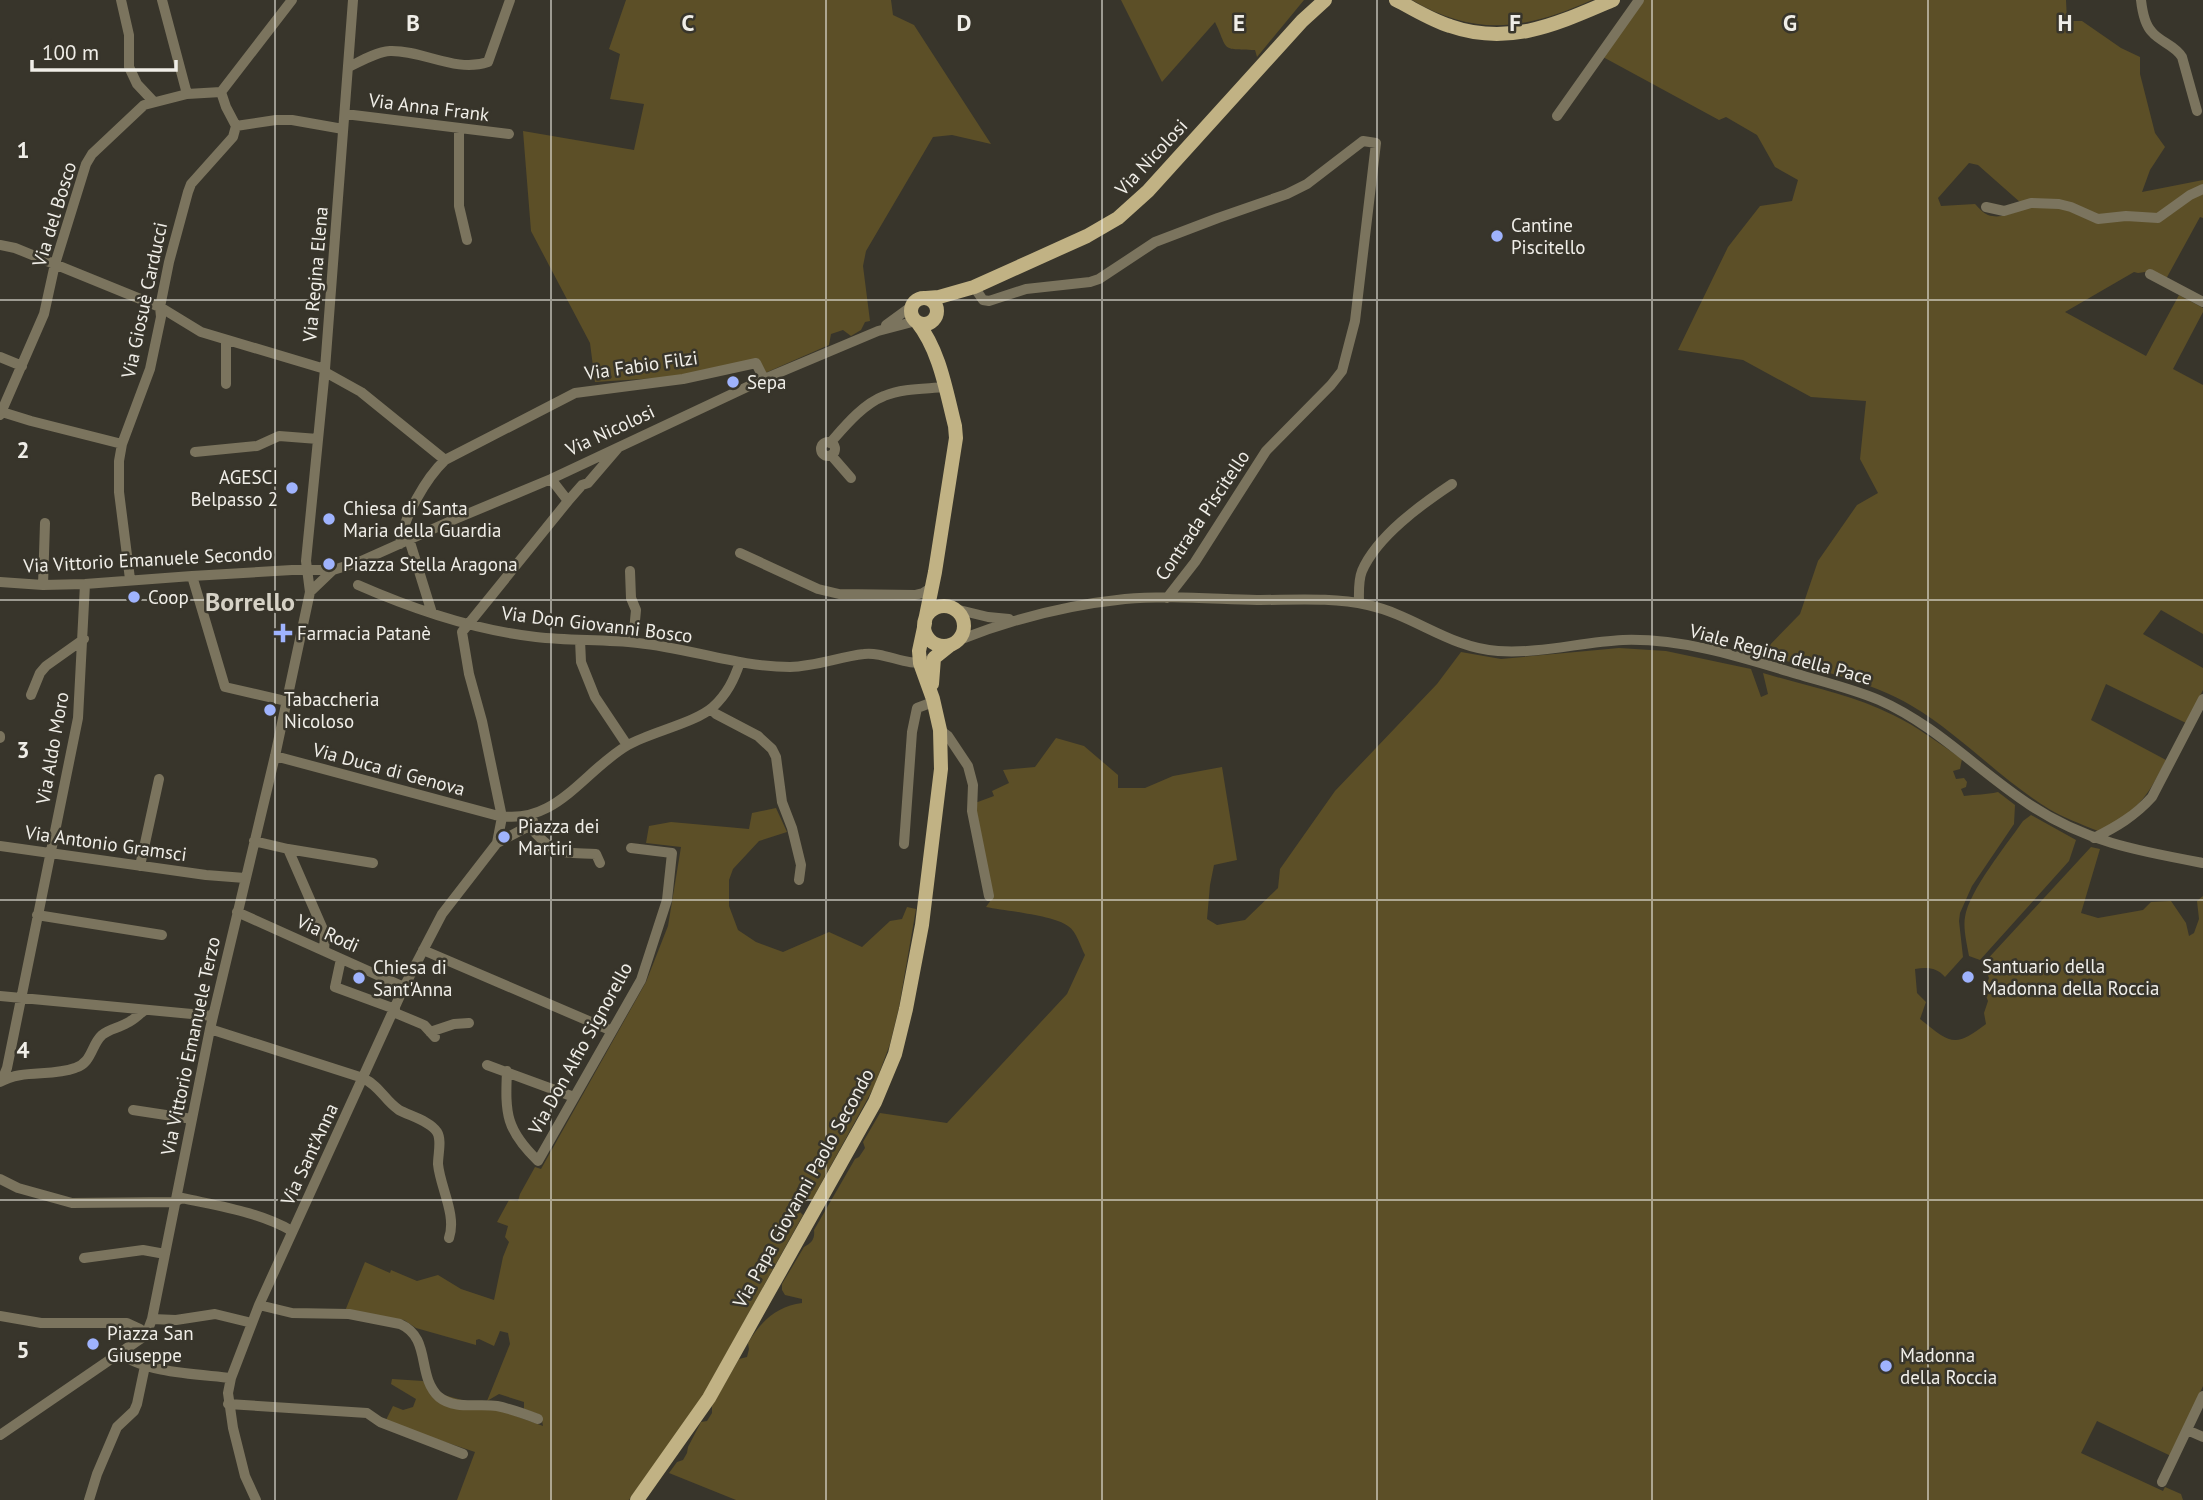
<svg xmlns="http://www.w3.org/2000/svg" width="2203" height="1500" viewBox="0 0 2203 1500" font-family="'PT Sans',sans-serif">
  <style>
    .green { fill: #5c4f27 }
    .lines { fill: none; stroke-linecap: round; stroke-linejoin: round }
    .minor { stroke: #7b745e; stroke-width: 10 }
    .major { stroke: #c1b284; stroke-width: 14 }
    .grid { fill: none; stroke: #f0eee8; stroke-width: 2; stroke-opacity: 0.55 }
    .poi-dot { fill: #9fb3fd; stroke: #38352b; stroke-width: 2.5 }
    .labels { text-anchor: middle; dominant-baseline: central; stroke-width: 5; stroke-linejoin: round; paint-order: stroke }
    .street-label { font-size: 19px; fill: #f0eee8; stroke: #38352b }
    .poi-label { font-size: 19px; fill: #f0eee8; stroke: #38352b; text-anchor: start }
    .district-label { font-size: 26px; font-weight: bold; fill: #d6d2c6; stroke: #38352b }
    .grid-label { font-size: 23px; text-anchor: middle; font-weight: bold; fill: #f0eee8; stroke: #38352b; stroke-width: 5; stroke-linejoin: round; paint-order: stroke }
  </style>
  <rect width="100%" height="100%" fill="#38352b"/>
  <path class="green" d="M626,0H891L893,15L914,25L991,144L952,135L933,137L866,251L863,266L870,321L865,322L861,330L851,336L843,330L831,334L829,345L765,373L757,359L673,377L595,382L590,343L531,231L523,131L634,150L644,104L610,99L620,54L609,49Z
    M1121,0H1304L1257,57L1255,50C1219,49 1229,51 1215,22L1162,82Z
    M1412,0H1592C1527,29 1477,38 1412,0Z
    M1643,0H2066L2067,21H2082L2121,48L2140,57V74L2155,133L2165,147L2150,170L2142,192L2203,180V187L2188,193L2157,215L2126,213L2110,217L2099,216L2073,204L2056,201L2021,203L1978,165L1969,163L1938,198L1941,206L1975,204C1979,208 1983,213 1988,215C2005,221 2024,206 2041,205C2065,204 2072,213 2092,219C2106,224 2116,219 2130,218C2139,218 2148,221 2157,220C2171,218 2189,198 2203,192V218L2200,217L2166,279L2152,271L2138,273L2134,272L2065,312L2146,356L2179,295L2203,308V312L2173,369L2203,385V634L2161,610L2143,634L2203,668V690L2186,723L2106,684L2091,720L2166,760C2146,799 2139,810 2098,831C2081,824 2064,818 2049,809C2000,779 1961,735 1912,706C1868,680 1814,670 1766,655L1764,651L1800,614L1818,561L1857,505L1878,493L1860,459L1866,401L1811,397L1743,360L1678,350L1728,247L1760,206L1792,201L1798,180L1775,167L1757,135L1726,117L1719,120L1603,57Z
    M1619,648L1666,651L1751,669L1761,697L1768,694L1763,673C1806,686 1853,695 1893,715C1918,727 1940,744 1962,759L1960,769L1953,771L1956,779L1964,778L1967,782L1966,787L1961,789L1964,796C1976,794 1986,795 1998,792L2015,805L2014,824L1972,886L1960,913L1959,921L1963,957L1945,977C1937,967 1926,967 1915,969L1917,993L1926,1002L1920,1019C1951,1044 1955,1048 1986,1024L1984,1013L1988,1001L1984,991L1989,978L1983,964L2091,847L2100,849L2081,913L2098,918L2143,910L2151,902L2171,901L2186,923L2189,936L2194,933L2199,919L2197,901L2203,896V1386L2171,1456L2097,1421L2081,1453L2163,1491L2165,1487L2181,1494L2183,1500H736L669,1473L677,1462L683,1460L687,1453L688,1447L701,1422L707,1421L712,1413V1406L739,1359L747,1357L749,1349L748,1343C760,1322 777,1306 802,1303V1299L785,1295L782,1290V1284L804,1247C812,1243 815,1239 814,1230L855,1159L859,1157L865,1148L863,1142L880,1113L947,1123L1067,994L1085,955C1080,946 1077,932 1068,926C1053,915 1006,911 986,907L993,897L975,803L994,796L992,791L1009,783L1003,770L1035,767L1056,738L1084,746L1118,775V788H1145L1173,776L1222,767L1237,860L1214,865L1210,885L1207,919L1217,925L1245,920L1278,888L1280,869L1335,791L1437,684L1461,652L1501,659Z
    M776,808L787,832L759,841L733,869L729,880V906L738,930L756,942L783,952L829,932L862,947L890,921L902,919L907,907L916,909L899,1007L890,1044L874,1087L812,1200L808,1198L800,1212L803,1215L700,1401L629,1500H457L475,1452L385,1422L393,1406L403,1410L413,1407L416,1399L391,1384L392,1379L423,1381L429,1391L502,1411L543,1426L541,1415L524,1409V1402L499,1394L487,1401L510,1344L508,1333L500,1331L494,1346L479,1339L476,1340V1345L416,1328L404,1320L345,1311L365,1262L390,1273L391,1270L417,1281L438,1275L461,1289L494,1300L503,1257L509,1242L505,1237L508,1226L497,1222L509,1200L518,1201L520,1194L535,1167L541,1169L646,982L668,926L681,847L646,843L649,826L671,822L749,829L752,813Z
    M2031,815L2076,840L2069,861L1980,960L1969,956C1967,944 1963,929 1965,917C1969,891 2007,844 2023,821Z"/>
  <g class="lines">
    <path class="minor" d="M121,0L129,35V67L137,84L153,101
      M162,0L187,94
      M2141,0C2142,9 2145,25 2152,32C2160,42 2175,45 2182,57L2197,111
      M349,67C361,61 376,52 390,51C423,50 455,73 488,62L510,0
      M221,92L226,107L236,126
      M345,114L509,134
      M1557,116L1639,0
      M236,126L276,120H292L343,129
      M459,128V206L467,240
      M1986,207L2004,211L2031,203L2059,204L2071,207L2098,219L2126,216L2158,218L2190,195L2203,189
      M0,245L15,248L160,307L201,332L325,369
      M2150,274L2203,302
      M974,287L983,300L989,301L1026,289L1090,282L1099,279L1155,242L1218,218L1287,194L1307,184L1363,141L1376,143L1355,321L1342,371L1331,385L1266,451L1195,562L1167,598
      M886,325L912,306
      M226,340V384
      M0,357L22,366
      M325,372L361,392L445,460C426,478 403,518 400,544
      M2,412L31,421L122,444
      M0,415L44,314L55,264L86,164L92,154L144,105L187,94L221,92L292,0
      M821 449a7 7 0 1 1 14 0a7 7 0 1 1-14 0Z
      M830,443C845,426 863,404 884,396C903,388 925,389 945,387
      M195,452L257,446L279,436L318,439
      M831,455L851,478
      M445,460L575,393L683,379L756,363L764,379
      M551,479L568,501
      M409,539L432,613
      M740,553L818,589L839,594L915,595L923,593L931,588
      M630,571L631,598L636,610L633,642
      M192,576L225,687L286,701
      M130,579L119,492V461L122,444L150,369L161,317L160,307L169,262L188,192L191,184L233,137L236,126
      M0,582L43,585L85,584L192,576L292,570H333L359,562L453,520L551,479L764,379L878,331L916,321
      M43,585L45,523
      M358,585C415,610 474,630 536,637C570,641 604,639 638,643C689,648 739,667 790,667C816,666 839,657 864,654C884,651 909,668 926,661
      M310,592L333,570
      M1359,603C1359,593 1358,581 1362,571C1377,536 1422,504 1452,484
      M955,609L988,617L1009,619
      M580,640L581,662L595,697L627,745
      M959,640C1012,619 1068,605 1125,599C1168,595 1213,599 1257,600C1294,600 1332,597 1368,605C1414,615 1450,648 1498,651C1540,654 1581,642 1623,640C1682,638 1741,657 1797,674C1824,682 1853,689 1879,700C1936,725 1978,771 2030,805C2086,842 2138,851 2203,863
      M31,695L40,673L46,666L84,639
      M711,709L716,714L758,736L772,749L776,757L782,802L792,828L801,865L799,880
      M940,730L948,736L968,766L973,785L972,811L989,896
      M0,738V736
      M275,756L495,815C555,828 583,771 628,745C651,732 695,723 713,707C727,694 734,680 740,662
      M529,826C555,856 558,852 596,854L600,863
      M2094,838C2116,827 2135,816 2152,797L2203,699
      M254,841L288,849L325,934L324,951
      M497,843L529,826L533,821
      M904,844L912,732L917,708L933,702
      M0,846L206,875L245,878
      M288,849L373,863
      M140,866L159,779
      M237,912L404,987
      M37,915L162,935
      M423,950L612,1031
      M341,959L335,987L395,1009
      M0,996L213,1016
      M393,1012L424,1025L435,1037
      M210,1029L363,1078C381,1087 384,1100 399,1110C410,1116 430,1121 437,1132C442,1140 438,1154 438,1164C440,1187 457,1215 449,1238
      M430,1032L454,1024L469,1023
      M487,1065L574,1097
      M507,1071C505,1114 506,1130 538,1161L641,980L667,900L672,853L631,848
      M2,1080L7,1068L78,718L85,584
      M0,1082C22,1069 51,1077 75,1068C92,1063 91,1045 102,1035C109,1029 119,1028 127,1023C134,1020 139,1014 145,1010
      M133,1110L192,1119
      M0,1179L18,1188L72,1203L175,1202L182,1198C218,1206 260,1212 292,1231
      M84,1258L143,1250L165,1254
      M259,1305L292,1313L349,1314L400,1324C432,1338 416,1376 439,1397C455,1410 478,1403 497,1406C511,1409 525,1414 538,1419
      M0,1316L41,1323H127L140,1329L146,1335
      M152,1319L176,1320L215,1314L252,1323
      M120,1353C145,1373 198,1374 231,1378
      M228,1404L367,1413L380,1422L463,1454
      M2187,1430L2203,1437
      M0,1435L146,1335L152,1319L210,1029L275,756L310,592L306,561L325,369L353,0
      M2162,1482L2203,1396
      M89,1500L97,1474L117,1427L134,1411L137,1404L145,1366
      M256,1500L245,1476L233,1428L228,1393L231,1378L259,1305L404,987L442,914L497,843L502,817L482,721L469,674L462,632L568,501L582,485L588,483L618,448"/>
    <path class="major" d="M1396,0C1414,9 1431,20 1450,26C1510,47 1559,23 1613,0
      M926,298L939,297L974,287L1087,236L1118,218L1148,191L1302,21L1325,0
      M911 311a13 13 0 1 1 26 0a13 13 0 1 1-26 0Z
      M917,322C940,351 946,391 955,426L956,438L935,572L925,621
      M924 626a20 20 0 1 1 40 0a20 20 0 1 1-40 0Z
      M932,684L934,658L949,646
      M637,1500L709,1398L875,1102L895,1054L906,1009L922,925L941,769L940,730L933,699L920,663L919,651L925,623"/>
  </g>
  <path class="grid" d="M275,0V1500M551,0V1500M826,0V1500M1102,0V1500M1377,0V1500M1652,0V1500M1928,0V1500M0,300H2203M0,600H2203M0,900H2203M0,1200H2203"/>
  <g class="poi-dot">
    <circle cx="1497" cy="236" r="7"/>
    <circle cx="733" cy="382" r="7"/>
    <circle cx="292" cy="488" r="7"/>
    <circle cx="329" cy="519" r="7"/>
    <circle cx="329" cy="564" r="7"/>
    <circle cx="134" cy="597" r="7"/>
    <path d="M279.5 622.5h7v7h7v7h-7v7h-7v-7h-7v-7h7z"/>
    <circle cx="270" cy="710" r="7"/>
    <circle cx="504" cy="837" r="7"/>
    <circle cx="1968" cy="977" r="7"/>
    <circle cx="359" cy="978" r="7"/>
    <circle cx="93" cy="1344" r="7"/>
    <circle cx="1886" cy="1366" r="7"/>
  </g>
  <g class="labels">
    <g class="street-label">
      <text transform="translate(429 107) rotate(7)">Via Anna Frank</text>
      <text transform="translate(1151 157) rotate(-47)">Via Nicolosi</text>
      <text transform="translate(54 214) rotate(-73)">Via del Bosco</text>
      <text transform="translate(315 274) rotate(-85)">Via Regina Elena</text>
      <text transform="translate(144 300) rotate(-78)">Via Giosuè Carducci</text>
      <text transform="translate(641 365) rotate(-8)">Via Fabio Filzi</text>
      <text transform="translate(610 430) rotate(-25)">Via Nicolosi</text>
      <text transform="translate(1202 515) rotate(-56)">Contrada Piscitello</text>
      <text transform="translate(148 559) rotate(-3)">Via Vittorio Emanuele Secondo</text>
      <text transform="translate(597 624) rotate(7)">Via Don Giovanni Bosco</text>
      <text transform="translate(1781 654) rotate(15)">Viale Regina della Pace</text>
      <text transform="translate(52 748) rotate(-80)">Via Aldo Moro</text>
      <text transform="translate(389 769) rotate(15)">Via Duca di Genova</text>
      <text transform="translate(106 843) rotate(8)">Via Antonio Gramsci</text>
      <text transform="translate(328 933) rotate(24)">Via Rodi</text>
      <text transform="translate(190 1046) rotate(-78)">Via Vittorio Emanuele Terzo</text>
      <text transform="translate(580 1048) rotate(-61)">Via Don Alfio Signorello</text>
      <text transform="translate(309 1154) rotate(-65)">Via Sant'Anna</text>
      <text transform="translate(803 1188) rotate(-61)">Via Papa Giovanni Paolo Secondo</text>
    </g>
    <g class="poi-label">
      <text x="1511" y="225">Cantine<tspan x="1511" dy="22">Piscitello</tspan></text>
      <text x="747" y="382">Sepa</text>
      <text x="278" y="477" text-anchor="end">AGESCI<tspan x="278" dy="22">Belpasso 2</tspan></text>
      <text x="343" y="508">Chiesa di Santa<tspan x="343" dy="22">Maria della Guardia</tspan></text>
      <text x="343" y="564">Piazza Stella Aragona</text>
      <text x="148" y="597">Coop</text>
      <text x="297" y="633">Farmacia Patanè</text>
      <text x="284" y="699">Tabaccheria<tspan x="284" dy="22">Nicoloso</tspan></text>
      <text x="518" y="826">Piazza dei<tspan x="518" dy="22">Martiri</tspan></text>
      <text x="1982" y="966">Santuario della<tspan x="1982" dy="22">Madonna della Roccia</tspan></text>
      <text x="373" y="967">Chiesa di<tspan x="373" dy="22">Sant'Anna</tspan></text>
      <text x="107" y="1333">Piazza San<tspan x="107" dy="22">Giuseppe</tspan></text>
      <text x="1900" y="1355">Madonna<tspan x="1900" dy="22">della Roccia</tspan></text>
    </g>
    <g class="district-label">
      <text x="250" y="601">Borrello</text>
    </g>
  </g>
  <g class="grid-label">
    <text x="413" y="31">B</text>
    <text x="688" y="31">C</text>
    <text x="964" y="31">D</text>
    <text x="1239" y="31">E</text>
    <text x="1515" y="31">F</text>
    <text x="1790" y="31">G</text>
    <text x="2065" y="31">H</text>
    <text x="23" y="158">1</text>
    <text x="23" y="458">2</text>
    <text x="23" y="758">3</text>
    <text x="23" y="1058">4</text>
    <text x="23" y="1358">5</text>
  </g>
  <path d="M32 60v10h144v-10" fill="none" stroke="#f0eee8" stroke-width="3.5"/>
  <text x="42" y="60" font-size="21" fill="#f0eee8" stroke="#38352b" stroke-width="5" paint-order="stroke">100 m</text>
</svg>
